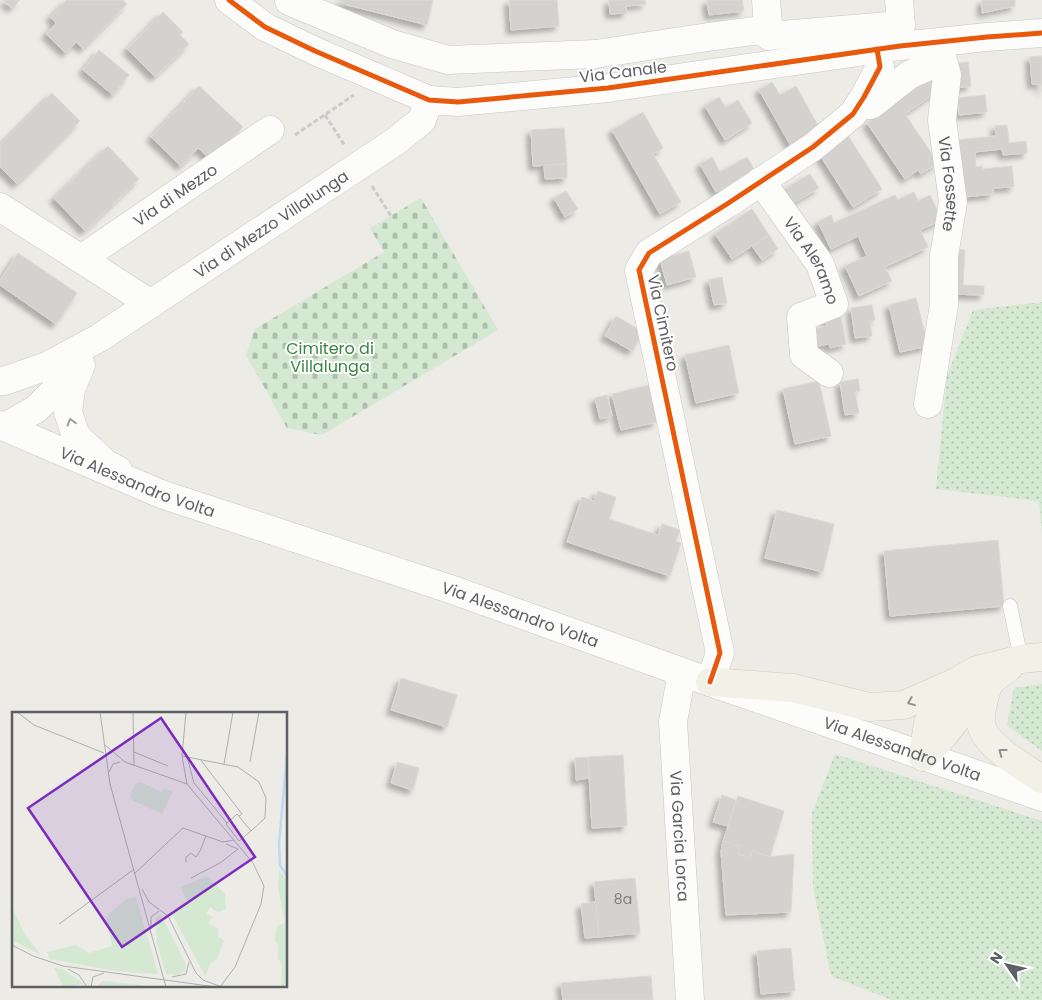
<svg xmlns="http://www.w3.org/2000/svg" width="1042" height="1000" viewBox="0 0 1042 1000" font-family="Poppins,sans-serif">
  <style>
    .grass { fill: url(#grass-dots) }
    .cemetery { fill: url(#cemetery-stones) }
    .building { fill: #d3d2cf; stroke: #dbd9d5; filter: url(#shadow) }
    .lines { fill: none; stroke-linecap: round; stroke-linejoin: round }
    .service-casing { stroke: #c7c7c7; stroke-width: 15 }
    .minor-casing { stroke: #c7c7c7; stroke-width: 29 }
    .secondary-casing { stroke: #c7c7c7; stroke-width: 29 }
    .primary-casing { stroke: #d3ccb4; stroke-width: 29 }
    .path { stroke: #c9ccca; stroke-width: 3; stroke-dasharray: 5 2.5; stroke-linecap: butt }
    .service { stroke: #fcfcfb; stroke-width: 14 }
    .minor { stroke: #fcfcfb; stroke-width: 28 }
    .secondary { stroke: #fcfcfb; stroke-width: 28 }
    .primary { stroke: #f2f1e8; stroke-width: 28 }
    .cycleway-casing { stroke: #fff; stroke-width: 8 }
    .cycleway { stroke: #e8590c; stroke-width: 5 }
    .oneway { stroke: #9c9ea0 }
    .oneway2 { stroke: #909292 }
    .labels { text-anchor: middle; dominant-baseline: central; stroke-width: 4; stroke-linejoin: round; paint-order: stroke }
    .number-label { font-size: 14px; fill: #7b7d80 }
    .street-label { font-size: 16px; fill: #5c5f64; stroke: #fff }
    .park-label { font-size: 16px; fill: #39863f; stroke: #fff }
    .inset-river { fill: none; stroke: #bbdbf5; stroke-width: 2.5 }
    .inset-road { fill: none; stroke: #aeafae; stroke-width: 1 }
    .view { fill: #7b2cbf; fill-opacity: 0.15; stroke: #7b2cbf; stroke-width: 2.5 }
    .inset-edge { fill: none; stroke: #5c5f64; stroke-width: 2.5 }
  </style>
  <defs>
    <pattern id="grass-dots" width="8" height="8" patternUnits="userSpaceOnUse" patternTransform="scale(1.25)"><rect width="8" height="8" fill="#d4e8d2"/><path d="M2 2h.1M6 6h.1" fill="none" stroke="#afbfae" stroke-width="1.8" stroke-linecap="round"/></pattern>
    <pattern id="cemetery-stones" width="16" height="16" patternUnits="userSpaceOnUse" patternTransform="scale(1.25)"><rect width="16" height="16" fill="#d4e8d2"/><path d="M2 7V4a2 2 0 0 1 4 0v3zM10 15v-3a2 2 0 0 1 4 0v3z" fill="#afbfae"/></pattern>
    <filter id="shadow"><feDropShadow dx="-4.5" dy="4.5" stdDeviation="2.5" flood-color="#0004"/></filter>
  </defs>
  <rect width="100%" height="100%" fill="#ecebe6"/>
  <path class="grass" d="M1042,302V533L1039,501L936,489L947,376L973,310Z
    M1042,684V751L1007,725L1014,688Z
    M835,754L1042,821V1000H892L831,976L813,886L812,813Z"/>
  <path class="cemetery" d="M421,198L498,330L322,435L287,428L246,355L255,329L384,252L370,228Z"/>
  <path class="building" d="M3,0H20L12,8Z
    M67,0H123L127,4L83,49L76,42L66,53L46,34L56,23L50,17Z
    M339,0H433L427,25L347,5Z
    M509,0H557L559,26L511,30Z
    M609,0H645L646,4L626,6L627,13L610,14Z
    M707,0H742L744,11L709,15Z
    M982,0H1015V6L982,13Z
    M163,12L183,32L180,35L189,44L155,77L127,49Z
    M99,50L129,75L113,95L83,70Z
    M1042,56V92L1041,84H1032L1030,57Z
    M968,62L971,86L954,88L951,64Z
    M936,75L944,87L905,114L938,163L921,174L918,170L905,179L867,123Z
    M772,82L780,95L796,86L820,129L791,146L759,90Z
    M199,86L243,127L211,160L198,148L181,166L151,137Z
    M52,93L80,121L17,184L0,167V145Z
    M985,95L987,112L959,115L957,98Z
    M719,97L726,108L738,100L752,123L725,140L705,106Z
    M643,112L663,148L653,154L681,202L660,214L612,130Z
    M1007,125L1009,143L1026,141L1027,153L1003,155L1002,149L975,152L976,167L982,166L983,169L1012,166L1014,187L993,188V194L965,197L964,177L950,178L946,141L996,136L995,126Z
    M564,128L567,164L533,166L531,130Z
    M847,134L882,189L853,207L818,152Z
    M108,146L139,179L85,231L54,198Z
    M712,157L720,172L747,157L755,171L716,192L700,164Z
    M567,164V178L545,179L544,165Z
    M810,174L819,188L787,207L778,193Z
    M566,191L578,209L565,217L554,198Z
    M914,192L918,201L930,195L942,220L920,230L928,247L885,267L892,281L859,296L845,266L867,256L858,236L831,249L818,222L831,215L834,223L895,195L898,200Z
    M752,209L769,235L732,259L715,234Z
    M769,235L778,249L762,260L752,246Z
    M949,249L965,250L963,285L984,286V295L947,294Z
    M689,251L696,277L667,285L660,259Z
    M18,253L77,293L56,324L0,285V280Z
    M722,277L727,303L714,305L709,280Z
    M916,298L928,346L900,352L889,305Z
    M872,305L875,320L870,321L872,336L855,338L851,308Z
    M616,316L643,332L632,351L605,336Z
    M841,317L846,344L830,348L829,344L809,348L805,331L827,326L826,320Z
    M729,345L739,393L696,403L685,355Z
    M858,379L860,391L855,392L859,413L845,415L840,382Z
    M819,381L831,436L795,444L783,389Z
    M649,385L657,422L621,430L612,394Z
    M607,395L612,416L600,419L595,398Z
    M598,491L616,497L609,519L658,535L662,524L680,530L676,541L681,543L670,576L567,542L582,497L594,501Z
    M777,510L834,524L823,572L765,558Z
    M998,540L1004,606L890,616L884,551Z
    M401,678L457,695L447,727L391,710Z
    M623,755L627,826L592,828L588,757Z
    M588,757L589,778L576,780L575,758Z
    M397,762L419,768L413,790L391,783Z
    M722,795L736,800L728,826L713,822Z
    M738,796L784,811L770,857L752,851L750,858L738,854L740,846L723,841Z
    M723,841L740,846L738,854L750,858L752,851L770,857L794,854L791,912L726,915L721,851Z
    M635,878L640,933L599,937L594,882Z
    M596,902L599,937L585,938L581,904Z
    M791,948L795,991L761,994L757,951Z
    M651,976L653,1000H563L561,983Z"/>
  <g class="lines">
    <defs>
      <path id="service" d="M1010,606L1021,659"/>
      <g id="minor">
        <path d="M229,0L265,27L315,51L429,100L458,102L608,88L900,46L987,37L1042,33"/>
        <path d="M766,0L769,36L901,25L899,0"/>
        <path d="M289,1L392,44L448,60L596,54L708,37L768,29"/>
        <path id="s1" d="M860,104L871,105L909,75L943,60L947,75L942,120L953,202L944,256V305L928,404"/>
        <path id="s2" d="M761,181L820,264L834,304L801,317L804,355L829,373"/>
        <path d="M0,207L151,304"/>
        <path id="s3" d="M81,259L270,130"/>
        <path d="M81,365L71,389L68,412L76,436L105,463L118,470"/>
        <path id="s4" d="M0,381H4L47,366L99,338L396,141L422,120L429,100"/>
        <path d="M5,427L36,409L78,368"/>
        <path id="s5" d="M682,672L673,722L690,1000"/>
        <path d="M710,682L720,653L639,270L649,253L727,204L813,147L853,114L864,97L880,67L877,49"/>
      </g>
      <g id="secondary">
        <path id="s6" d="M0,425L161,494L453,590L710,682L1042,797"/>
      </g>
      <path id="primary" d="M710,682L793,688L869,707L904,705L956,682L977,670L1021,659L1042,657
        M989,682C985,695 980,709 981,723C983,745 1025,768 1042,779
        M923,757L944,735L972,699L989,682L1009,667
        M923,757L928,723L938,703L956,683"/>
    </defs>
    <use href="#service" class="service-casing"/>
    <use href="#minor" class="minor-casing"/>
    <use href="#secondary" class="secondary-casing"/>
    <use href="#primary" class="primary-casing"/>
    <path class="path" d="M325,115L345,146
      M295,135L354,95
      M372,186L391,216"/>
    <use href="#service" class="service"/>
    <use href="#minor" class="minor"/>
    <use href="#secondary" class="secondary"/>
    <use href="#primary" class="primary"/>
    <defs>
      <path id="cycleway" d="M229,0L265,27L315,51L429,100L458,102L608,88L900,46L987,37L1042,33
        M710,682L720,653L639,270L649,253L727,204L813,147L853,114L864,97L880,67L877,49"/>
    </defs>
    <use href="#cycleway" class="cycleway-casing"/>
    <use href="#cycleway" class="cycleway"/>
  </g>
  <defs><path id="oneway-chevron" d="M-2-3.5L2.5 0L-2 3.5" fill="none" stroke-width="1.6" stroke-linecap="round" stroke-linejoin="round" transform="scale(1.25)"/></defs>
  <use class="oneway" href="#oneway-chevron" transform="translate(71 422) rotate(-107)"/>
  <g class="oneway2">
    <use href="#oneway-chevron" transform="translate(911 702) rotate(158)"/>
    <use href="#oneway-chevron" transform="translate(1002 752) rotate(-143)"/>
  </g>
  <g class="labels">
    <g class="number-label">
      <text x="623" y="899">8a</text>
    </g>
    <g class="street-label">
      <text transform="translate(623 72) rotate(-7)">Via Canale</text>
      <text stroke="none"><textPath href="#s1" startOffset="222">Via Fossette</textPath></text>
      <text stroke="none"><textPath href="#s3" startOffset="114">Via di Mezzo</textPath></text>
      <text stroke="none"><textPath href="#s4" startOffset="315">Via di Mezzo Villalunga</textPath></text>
      <text stroke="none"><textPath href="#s2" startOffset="95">Via Aleramo</textPath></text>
      <text transform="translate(663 323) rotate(78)">Via Cimitero</text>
      <text stroke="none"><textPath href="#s6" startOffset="149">Via Alessandro Volta</textPath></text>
      <text stroke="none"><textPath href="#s6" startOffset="554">Via Alessandro Volta</textPath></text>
      <text stroke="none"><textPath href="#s6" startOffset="959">Via Alessandro Volta</textPath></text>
      <text stroke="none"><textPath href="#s5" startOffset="165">Via Garcia Lorca</textPath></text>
    </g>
    <g class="park-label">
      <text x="330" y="348">Cimitero di<tspan x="330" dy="18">Villalunga</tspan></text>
    </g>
  </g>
  <g transform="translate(12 712)">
    <rect width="275" height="275" fill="#ecebe6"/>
    <path d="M195,164L213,182L214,197L206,200L198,195L194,202L201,205L196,211L206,217V225L212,228L205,247L198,252L193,264L160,202L176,190L168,175ZM124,185L146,262L104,259L38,247L35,240L64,233L77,241L100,234L94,205L114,187ZM0,195L13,223L29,243L0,228ZM149,203L173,250L174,258L166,263L154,262L145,232L143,206ZM91,269L121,272L141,275H84Z" fill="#d4e8d2"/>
    <path d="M267,158L275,169V275H269L270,254L266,246V232L263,229L265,214L273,211L266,176ZM42,256L50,257L72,272L52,275Z" fill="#d4e8d2"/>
    <path d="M128,70L150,80L152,76L161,80L150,102L120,88L118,83L124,71Z" fill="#d4e8d2"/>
    <path class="inset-river" d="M275,43L267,132L268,153L275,164"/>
    <path class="inset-road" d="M5,0L22,13L92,41M88,0L98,72L154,275M121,0L122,54M174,0L170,44L175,72L241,151L252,174L249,192L223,255L208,275M93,33L113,50L175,72M122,40L156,54M170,44L226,55L247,70L254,86L253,106L239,119M175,45L182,71L215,111M188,47L230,102L227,104M238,50L247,0M212,52L221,0M97,60L101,52L108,50M225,102L239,119L227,129L214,112ZM174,150V145L179,141L184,145L188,139L194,124M122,162L171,116L211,130L222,128M179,166L208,151L226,137L214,132M130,177L137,190L156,204L184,261L191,268L210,275M47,212L121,158M139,216V205L147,199M0,233L21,244L51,254L204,275M56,257L67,263L75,275M160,265L174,262L177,250M79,275L81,265L92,261"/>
    <path class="view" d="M149,6L243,145L110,235L16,96Z"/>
    <rect width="275" height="275" class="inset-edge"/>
  </g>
  <g transform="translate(1007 965) rotate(304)" stroke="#ffffff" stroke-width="4" paint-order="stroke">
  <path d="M0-4L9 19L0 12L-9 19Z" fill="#5c5f64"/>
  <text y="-8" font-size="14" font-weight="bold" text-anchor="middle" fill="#5c5f64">N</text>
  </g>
</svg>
